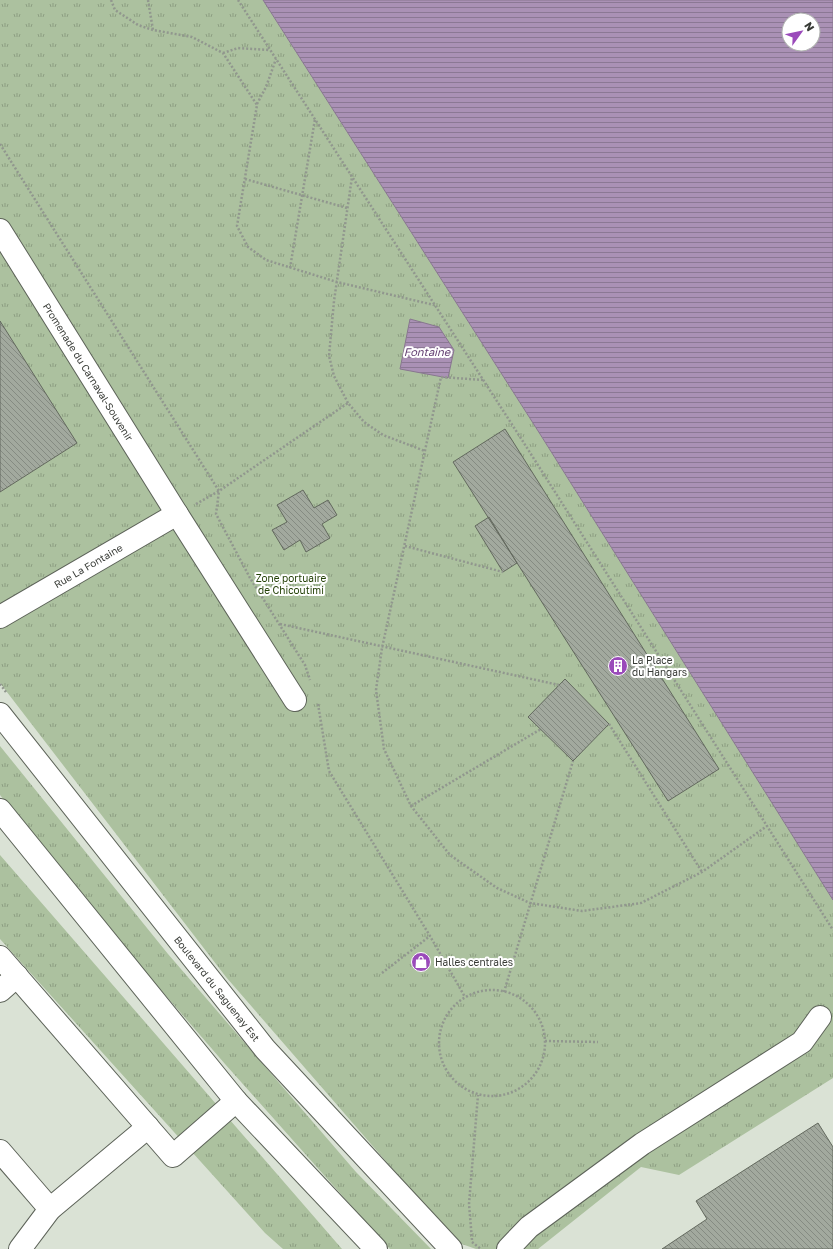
<svg xmlns="http://www.w3.org/2000/svg" width="833" height="1249" viewBox="0 0 833 1249" font-family="'Golos Text',sans-serif">
  <style>
    .grass { fill: url(#grass-tufts) }
    .water { fill: url(#water-rules); stroke: #88778f; fill-rule: evenodd }
    .building { fill: url(#building-back-hatch); stroke: #63695e }
    .lines { fill: none; stroke-linecap: round; stroke-linejoin: round }
    .minor-casing { stroke: #5d6359; stroke-width: 24 }
    .major-casing { stroke: #5d6359; stroke-width: 24 }
    .path { stroke: #91978e; stroke-width: 2.5; stroke-dasharray: 2 2; stroke-linecap: butt }
    .minor { stroke: #fff; stroke-width: 22 }
    .major { stroke: #fff; stroke-width: 22 }
    .labels { text-anchor: middle; dominant-baseline: central; stroke-width: 4; stroke-linejoin: round; paint-order: stroke }
    .street-label { font-size: 10px; fill: #383b36; stroke: #fff }
    .park-label { font-size: 10px; fill: #244107; stroke: #fff }
    .poi-label { font-size: 10px; fill: #383b36; stroke: #fff; text-anchor: start }
    .water-label { font-size: 11px; font-style: italic; fill: #654274; stroke: #fff }
  </style>
  <defs>
    <pattern id="grass-tufts" width="24" height="20" patternUnits="userSpaceOnUse"><rect width="24" height="20" fill="#acc19f"/><path d="M3 7l-1-3M5 7V3M7 7l1-3M15 17l-1-3M17 17v-4M19 17l1-3" fill="none" stroke="#8d9e82"/></pattern>
    <pattern id="water-rules" width="6" height="5" patternUnits="userSpaceOnUse"><rect width="6" height="5" fill="#aa91b5"/><path d="M0 2.5h6" fill="none" stroke="#8b7894"/></pattern>
    <pattern id="building-back-hatch" width="6" height="6" patternUnits="userSpaceOnUse"><rect width="6" height="6" fill="#a2a99e"/><path d="M-1 5l2 2M0 0l6 6M5-1l2 2" fill="none" stroke="#858b82"/></pattern>
  </defs>
  <rect width="100%" height="100%" fill="#dae2d5"/>
  <path class="grass" d="M0,0H263L540,434L833,900V1078L679,1175L641,1167L538,1249H476L456,1242L226,977L0,683Z
    M0,746L168,954L356,1172L431,1249H390L388,1247L225,1064L97,916L0,795Z
    M0,855L342,1249H283L265,1233L0,939Z"/>
  <path class="water" d="M263,0H833V900L540,434ZM789,20H813V44H789Z
    M410,319L439,327L454,350L448,378L400,369Z"/>
  <path class="building" d="M0,321L77,443L0,492Z
    M505,429L719,769L668,801L453,462Z
    M303,490L314,508L328,500L337,515L322,524L330,538L306,552L300,540L284,550L272,530L287,522L277,505Z
    M489,517L517,563L503,572L475,526Z
    M565,679L609,724L573,761L528,717Z
    M818,1123L833,1147V1249H662L707,1219L696,1201Z"/>
  <g class="lines">
    <defs>
      <g id="minor">
        <path id="s1" d="M0,230L177,514L295,700"/>
        <path id="s2" d="M0,617L177,514"/>
        <path d="M0,957L173,1156L236,1101"/>
        <path d="M0,991L17,976"/>
        <path d="M0,1151L50,1209"/>
        <path d="M20,1249L50,1209L148,1127"/>
        <path d="M508,1249L529,1227L642,1144L802,1042L820,1017"/>
      </g>
      <g id="major">
        <path id="s3" d="M0,714L265,1049L451,1249"/>
        <path d="M0,810L236,1101L376,1249"/>
      </g>
    </defs>
    <use href="#minor" class="minor-casing"/>
    <use href="#major" class="major-casing"/>
    <path class="path" d="M111,0L115,10L138,25L153,30L192,37L223,53L257,105L237,226L248,247L266,260L337,282L434,305
      M148,0L153,30
      M238,0L522,440L833,930
      M223,53L238,48L269,50
      M257,104L266,87L276,59
      M0,144L219,491L216,514L250,578L305,665L310,680
      M245,179L347,208
      M290,268L315,119
      M483,380L441,377L382,648L376,690L384,749L411,806L450,855L497,888L530,903L582,911L641,903L702,872L767,826
      M348,403L334,376L329,356L334,301L352,177
      M196,504L219,491L348,403L364,422L383,435L425,451
      M405,546L503,572
      M280,624L559,685
      M0,684L6,692
      M318,704L329,771L430,936L465,997
      M609,724L702,872
      M411,806L541,729
      M382,973L430,936
      M439 1043a53 53 0 1 1 106 0a53 53 0 1 1-106 0Z
      M504,992L573,761
      M545,1041L598,1042
      M472,1240L469,1204L478,1095
      M472,1242L481,1249"/>
    <use href="#minor" class="minor"/>
    <use href="#major" class="major"/>
  </g>
  <defs>
    <symbol id="building-disc" viewBox="-11 -11 22 22"><circle r="9.5" fill="#9a4aba" stroke="#fff"/><path d="M-4-6H4V6H1V3H-1V6H-4ZM-2.5-4.3h1.7v1.8h-1.7ZM.8-4.3h1.7v1.8H.8ZM-2.5-1h1.7V.8h-1.7ZM.8-1h1.7V.8H.8Z" fill="#fff"/></symbol>
    <symbol id="shop-disc" viewBox="-11 -11 22 22"><circle r="9.5" fill="#9a4aba" stroke="#fff"/><path d="M-5-2.5h2.3a2.7 3.5 0 0 1 5.4 0H5L5.5 6h-11ZM-1.5-2.5h3a1.5 2.3 0 0 0-3 0Z" fill="#fff"/></symbol>
  </defs>
  <g fill-rule="evenodd">
    <use href="#building-disc" x="607" y="655" width="22" height="22"/>
    <use href="#shop-disc" x="410" y="951" width="22" height="22"/>
  </g>
  <g class="labels">
    <g class="street-label">
      <text stroke="none"><textPath href="#s1" startOffset="167">Promenade du Carnaval-Souvenir</textPath></text>
      <text stroke="none"><textPath href="#s2" startOffset="102">Rue La Fontaine</textPath></text>
      <text stroke="none"><textPath href="#s3" startOffset="350">Boulevard du Saguenay Est</textPath></text>
    </g>
    <g class="park-label">
      <text x="291" y="578">Zone portuaire<tspan x="291" dy="12">de Chicoutimi</tspan></text>
    </g>
    <g class="poi-label">
      <text x="632" y="660">La Place<tspan x="632" dy="12">du Hangars</tspan></text>
      <text x="435" y="962">Halles centrales</text>
    </g>
    <g class="water-label">
      <text x="427" y="351">Fontaine</text>
    </g>
  </g>
  <g transform="translate(801 32) rotate(57)"><circle r="19" fill="#ffffff" stroke="#afb1af"/>
  <path d="M0-3L7 15L0 10L-7 15Z" fill="#9a4aba"/>
  <text y="-6" font-size="11" font-weight="bold" text-anchor="middle" fill="#383b36">N</text>
  </g>
</svg>
